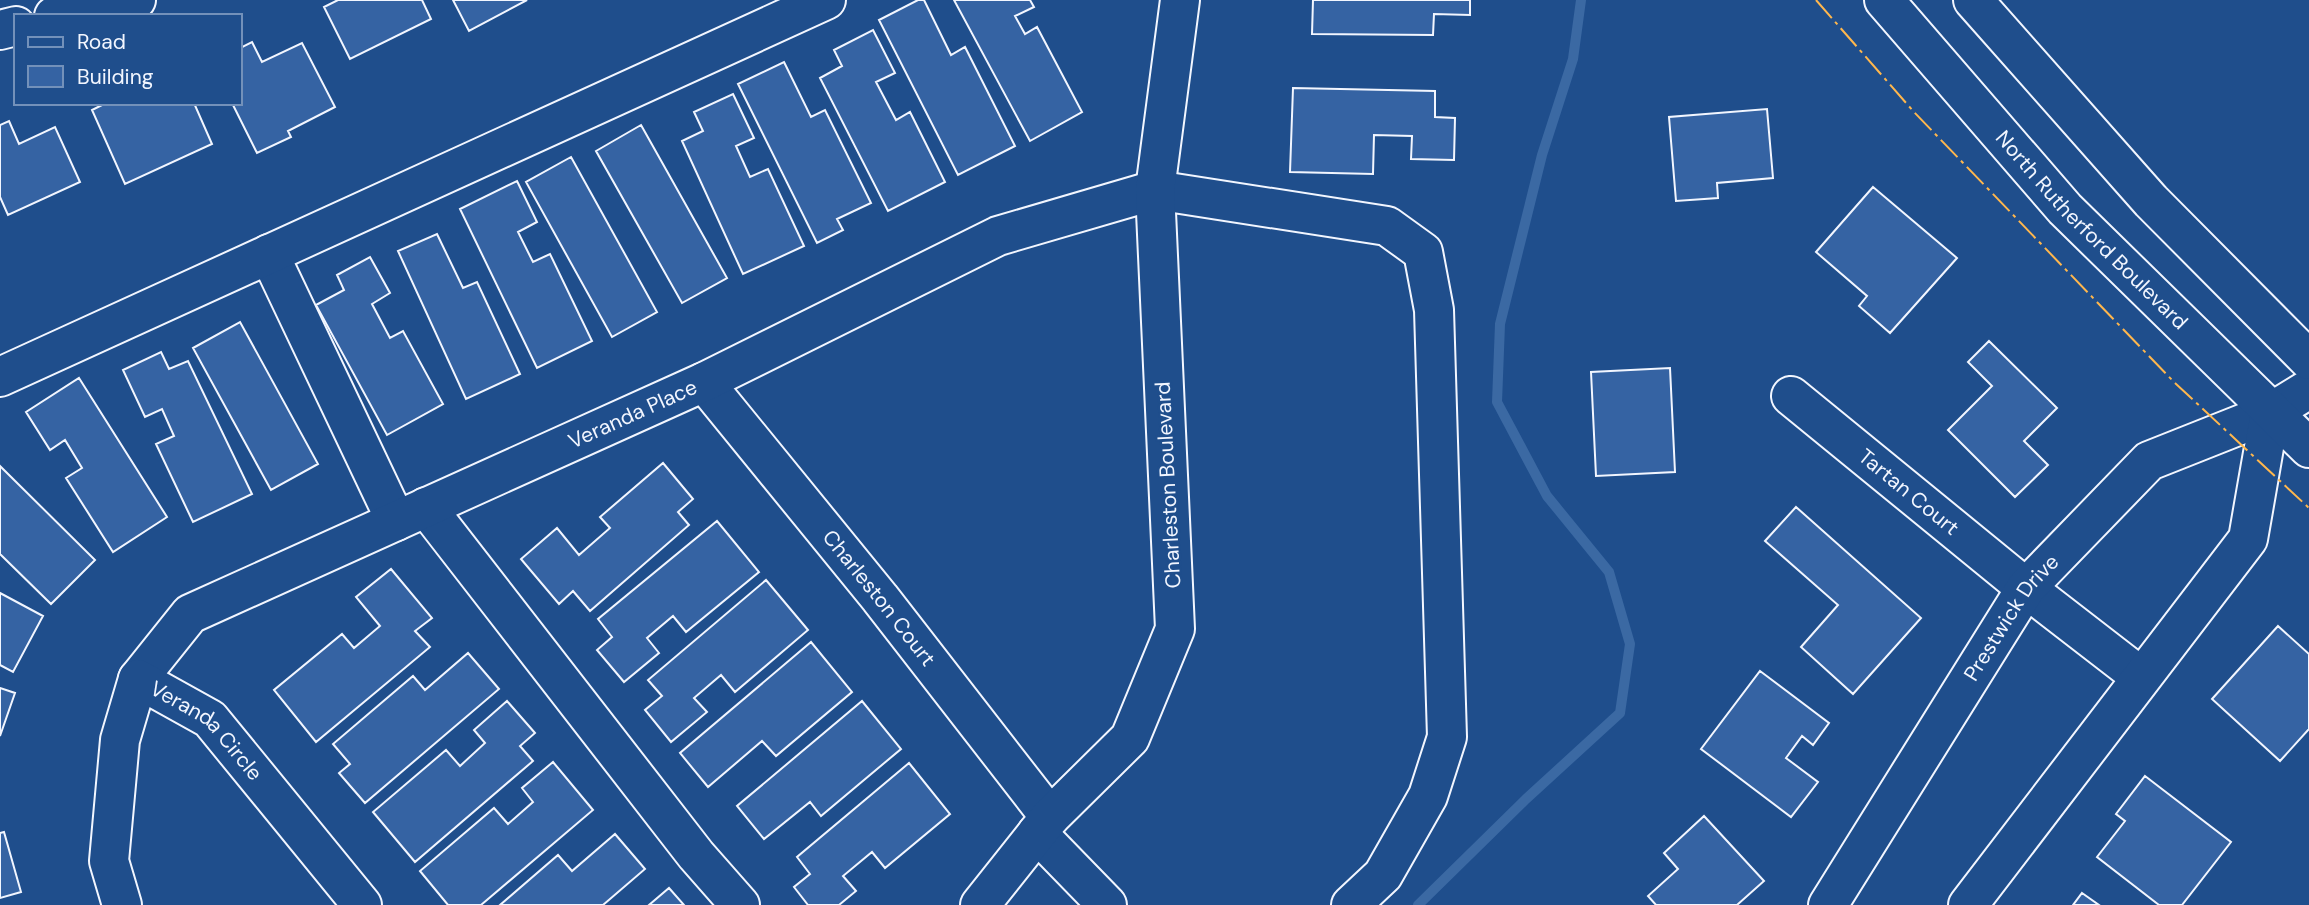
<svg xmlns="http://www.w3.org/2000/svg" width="2309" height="905" viewBox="0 0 2309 905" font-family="'DM Sans',sans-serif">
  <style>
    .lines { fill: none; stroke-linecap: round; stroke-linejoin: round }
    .stream { stroke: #3b69a3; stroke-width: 10 }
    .building { fill: #3563a3; stroke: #f2f6ff; stroke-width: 2 }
    .minor-casing { stroke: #f2f6ff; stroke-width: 42 }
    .major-casing { stroke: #f2f6ff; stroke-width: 42 }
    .minor { stroke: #1f4e8c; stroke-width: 38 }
    .major { stroke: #1f4e8c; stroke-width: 38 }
    .power { stroke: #ffb74d; stroke-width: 2; stroke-dasharray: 24 5 3.5 5; stroke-linecap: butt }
    .labels { text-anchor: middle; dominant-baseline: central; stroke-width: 5; stroke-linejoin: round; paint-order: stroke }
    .street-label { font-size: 21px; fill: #f2f6ff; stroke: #1f4e8c }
  </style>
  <rect width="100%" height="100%" fill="#1f4e8c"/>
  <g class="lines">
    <path class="stream" d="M1418,905L1526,799L1620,713L1630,644L1609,572L1547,496L1497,402L1500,324L1542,155L1573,59L1581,0"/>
  </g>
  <path class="building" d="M338,0H422L431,19L350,59L324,7Z
    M453,0H527L469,31Z
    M918,0H924L951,55L965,47L1015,146L958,175L879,20Z
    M954,0H1030L1034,7L1015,16L1025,34L1037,27L1082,112L1030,141Z
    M1313,0H1470V15L1434,14L1433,35L1312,34Z
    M873,30L895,73L876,82L896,120L910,112L945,182L888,211L820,78L842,66L834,50Z
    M252,42L262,62L302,43L335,107L288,131L291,137L257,153L232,103H240V48Z
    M784,62L811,117L825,110L871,203L837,219L843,230L817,243L738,84Z
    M1293,88L1435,91V117L1455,118L1454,160L1411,159L1412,136L1374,135L1373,174L1290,172Z
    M733,94L754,138L736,146L750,177L768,169L804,246L743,274L682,141L703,131L694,112Z
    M106,103H194L212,144L125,184L92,110Z
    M1767,109L1773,178L1717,183L1718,198L1676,201L1669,117Z
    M9,121L19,144L55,127L80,182L8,215L0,197V125Z
    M641,125L727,278L682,303L596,151Z
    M571,157L657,312L612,337L526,182Z
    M517,181L537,222L518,232L533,262L550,254L592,341L537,368L460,209Z
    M1873,187L1957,258L1890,333L1859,306L1867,296L1816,252Z
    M437,234L463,288L477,282L520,374L466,399L398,251Z
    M370,257L390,293L372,304L390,338L403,331L443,404L387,435L316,305L344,290L337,275Z
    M240,322L318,464L271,490L193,348Z
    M1989,341L2057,408L2024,441L2048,465L2015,497L1948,430L1992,386L1968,362Z
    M161,352L169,369L188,361L252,494L193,522L156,444L174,436L162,409L145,417L123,370Z
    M1670,368L1675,472L1596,476L1591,372Z
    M79,378L167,517L113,552L66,478L82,468L65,440L50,450L26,412Z
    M663,463L693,499L678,512L689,525L590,611L573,591L559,604L521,559L557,528L579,555L610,528L600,517Z
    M0,466L95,560L51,604L0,554Z
    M1796,507L1921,618L1853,694L1801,647L1838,605L1765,541Z
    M717,521L759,572L686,632L673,616L647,638L659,653L624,682L597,650L612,637L598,619Z
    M391,569L432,618L415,631L430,647L316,742L274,690L342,634L354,648L380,626L356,597Z
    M766,580L808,630L735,692L721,675L694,698L707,712L671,742L645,710L662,696L648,680Z
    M0,593L43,616L13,672L0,665Z
    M2278,626L2309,654V729L2280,761L2212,699Z
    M811,642L852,692L776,756L762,741L708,787L680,753Z
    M468,653L499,689L365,803L339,773L350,764L333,744L413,676L425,690Z
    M1760,671L1829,723L1813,745L1802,736L1786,758L1818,782L1791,817L1701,749Z
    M0,688L15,693L0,736Z
    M507,701L535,733L520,746L533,761L415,862L373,812L446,750L460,766L485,743L474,730Z
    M862,701L901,749L821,816L810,802L764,839L737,806Z
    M553,762L593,810L481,905H448L420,871L494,808L508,824L533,802L522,788Z
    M909,763L950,814L885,868L872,852L843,876L856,891L839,905H808L794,887L810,874L797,857Z
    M2145,776L2231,842L2182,905H2159L2097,857L2125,821L2116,814Z
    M1704,816L1764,881L1737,905H1656L1648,896L1678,869L1664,853Z
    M4,832L21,892L0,898V833Z
    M615,834L645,869L603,905H500L558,855L572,871Z
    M669,888L684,905H649Z
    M2082,893L2099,905H2073Z"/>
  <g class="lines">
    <defs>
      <g id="minor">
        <path d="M54,16L136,0"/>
        <path d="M0,30L16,26"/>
        <path d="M269,254L396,521"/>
        <path d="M0,377L826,0"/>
        <path id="s1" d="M704,382L880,598L1050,817"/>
        <path id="s2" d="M1791,396L2026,588L2141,677"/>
        <path d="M426,507L696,855L740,905"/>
        <path id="s3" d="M138,679L190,614L704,382L998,236L1155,190L1387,226L1423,252L1434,310L1447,737L1428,796L1383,875L1351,905"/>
        <path d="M1037,833L1107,905"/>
        <path id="s4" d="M122,905L109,861L120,740L138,679L210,719L362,905"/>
        <path d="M980,905L1050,817L1130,738L1175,629L1155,190L1180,0"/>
        <path id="s5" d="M1828,905L2026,588L2149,461L2270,413L2309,389"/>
        <path d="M1968,905L2248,539L2270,413"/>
      </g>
      <g id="major">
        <path id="s6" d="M1884,0L2065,209L2309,448"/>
        <path d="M1973,0L2151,201L2309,360"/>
      </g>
    </defs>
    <use href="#minor" class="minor-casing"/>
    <use href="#major" class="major-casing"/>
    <use href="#minor" class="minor"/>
    <use href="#major" class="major"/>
    <path class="power" d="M1816,0L1914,112L2174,382L2309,508"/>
  </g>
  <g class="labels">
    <g class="street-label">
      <text stroke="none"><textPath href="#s6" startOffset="310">North Rutherford Boulevard</textPath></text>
      <text stroke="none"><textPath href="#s3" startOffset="569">Veranda Place</textPath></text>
      <text transform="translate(1168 485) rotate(-93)">Charleston Boulevard</text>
      <text stroke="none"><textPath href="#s2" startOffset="152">Tartan Court</textPath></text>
      <text stroke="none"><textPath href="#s1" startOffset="278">Charleston Court</textPath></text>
      <text stroke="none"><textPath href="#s5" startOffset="341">Prestwick Drive</textPath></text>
      <text stroke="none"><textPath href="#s4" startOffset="318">Veranda Circle</textPath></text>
    </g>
  </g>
  <rect x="14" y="14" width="228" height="91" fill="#1f4e8c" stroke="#7391ba" stroke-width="2"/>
  <rect x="28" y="37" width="35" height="10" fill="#1f4e8c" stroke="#7391ba" stroke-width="2"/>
  <text x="77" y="49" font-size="21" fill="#f2f6ff">Road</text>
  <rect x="28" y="66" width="35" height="21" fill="#3563a3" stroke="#7391ba" stroke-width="2"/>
  <text x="77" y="84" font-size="21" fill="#f2f6ff">Building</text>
</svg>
